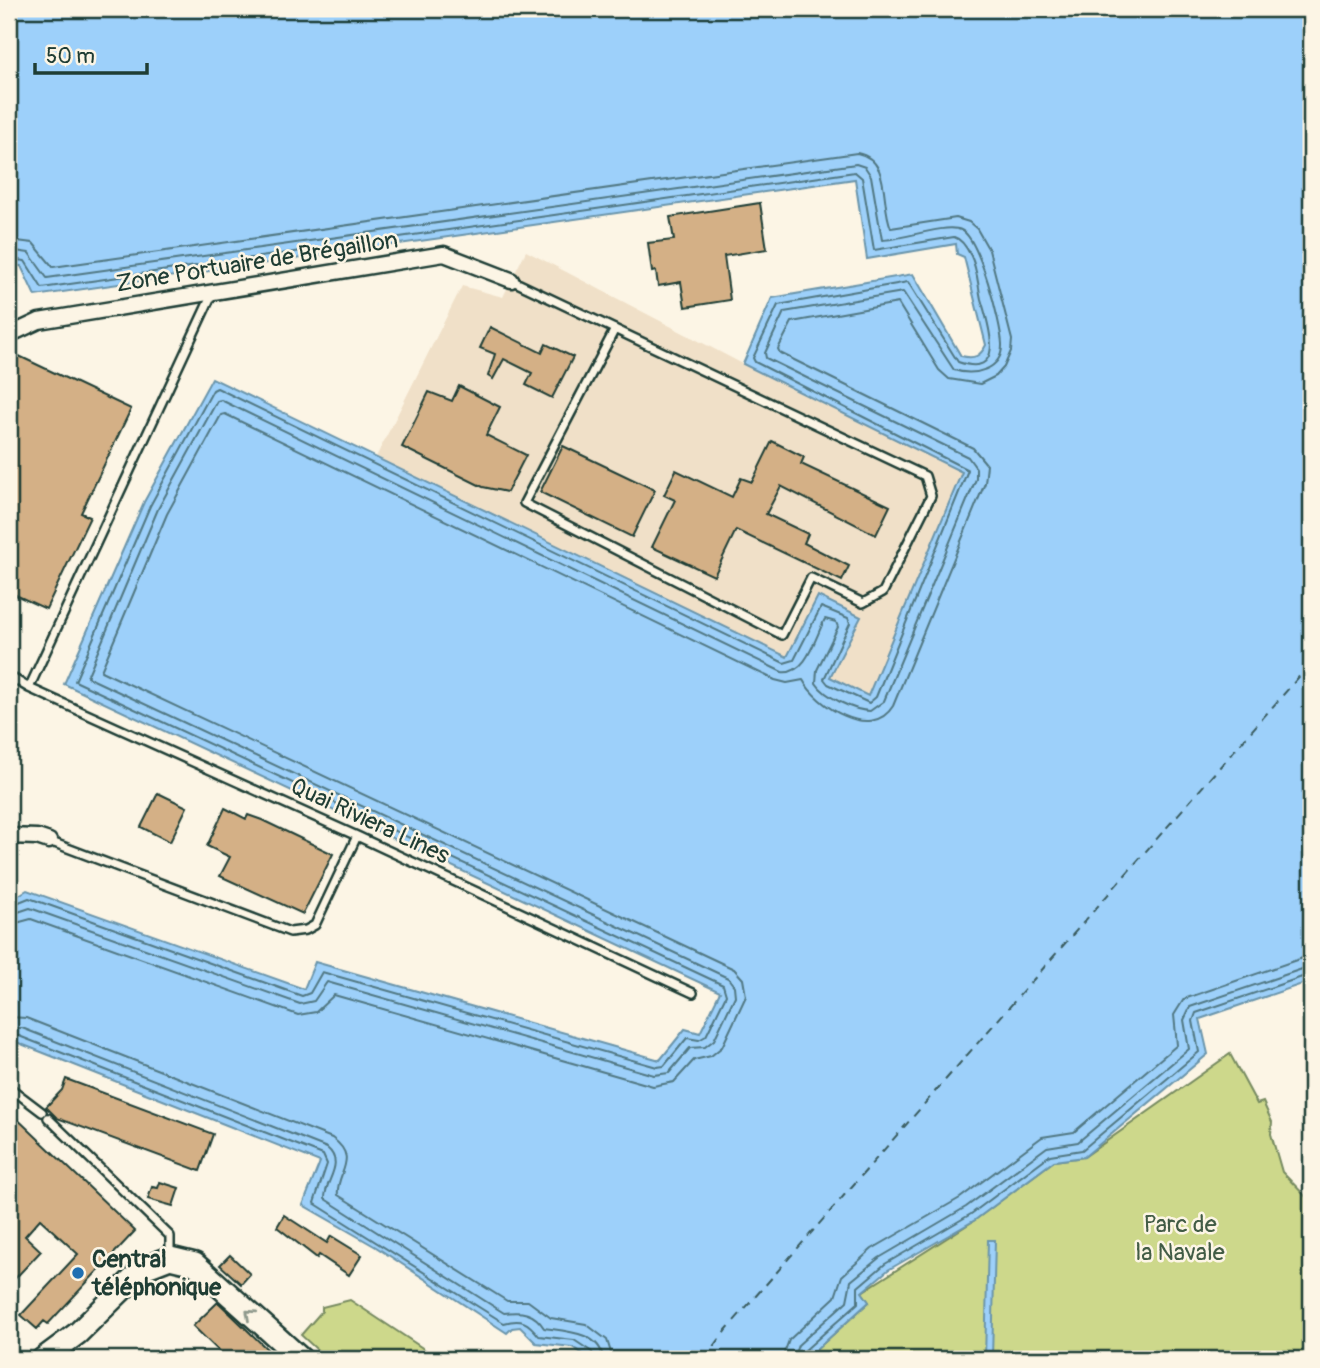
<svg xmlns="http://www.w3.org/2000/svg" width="1320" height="1368" viewBox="0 0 1320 1368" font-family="Pangolin,sans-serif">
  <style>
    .built { fill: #f0e0c8 }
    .green { fill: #cdd88b; stroke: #768a60; stroke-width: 2 }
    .water { fill: #9dd0fa; stroke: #6b95ab; stroke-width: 2 }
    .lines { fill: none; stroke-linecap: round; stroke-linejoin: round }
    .shore { stroke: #517883; stroke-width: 2 }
    .ferry { stroke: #385a5c; stroke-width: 2; stroke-dasharray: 9 7; stroke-linecap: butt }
    .building { fill: #d4b086; stroke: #1f3d34; stroke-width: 2 }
    .lane-casing { stroke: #1f3d34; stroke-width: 12 }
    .street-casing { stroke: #1f3d34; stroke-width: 19 }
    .secondary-casing { stroke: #1f3d34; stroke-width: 26 }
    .lane { stroke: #fcf5e5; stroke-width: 7 }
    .street { stroke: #fcf5e5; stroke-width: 14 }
    .secondary { stroke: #fcf5e5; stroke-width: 21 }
    .oneway { stroke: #8e998c }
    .poi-dot { fill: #1f6fb2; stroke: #fcf5e5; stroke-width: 2.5 }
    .labels { text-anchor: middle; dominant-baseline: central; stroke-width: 5; stroke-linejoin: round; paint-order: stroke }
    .street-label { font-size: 24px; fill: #1f3d34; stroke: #fcf5e5 }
    .park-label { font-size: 24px; fill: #425c45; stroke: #fcf5e5 }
    .poi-label { font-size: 24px; font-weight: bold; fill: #1f3d34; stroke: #fcf5e5; text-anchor: start }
  </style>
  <rect width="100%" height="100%" fill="#fcf5e5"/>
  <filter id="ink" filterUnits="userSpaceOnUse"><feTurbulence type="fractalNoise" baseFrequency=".0143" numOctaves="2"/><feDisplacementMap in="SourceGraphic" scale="14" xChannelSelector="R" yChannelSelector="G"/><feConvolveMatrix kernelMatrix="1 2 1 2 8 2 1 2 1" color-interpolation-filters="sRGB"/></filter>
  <g filter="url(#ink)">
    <path class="built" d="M526,251L743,364L962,472L868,696L830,678L861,617L788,657L376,457L462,286L503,297Z"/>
    <path class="green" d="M1230,1054L1257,1104L1263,1102L1272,1122L1271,1134L1282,1172L1311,1202V1359H806L869,1302L862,1292L975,1220L1054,1161L1084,1157Z
      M350,1300L439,1359H327L301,1335L322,1311V1307Z"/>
    <path class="water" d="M9,9H1311V981L1200,1019L1208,1054L1084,1157L1054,1161L975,1220L888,1270L862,1292L869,1302L806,1359H591L572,1347L536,1343L520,1327L512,1328L507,1333L376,1247L303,1205L320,1162L16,1042L9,1049V901L27,890L304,989L315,962L660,1060L685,1029L700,1033L720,992L64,684L144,502L212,378L787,657L818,596L861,617L830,677L868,696L962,472L743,364L772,298L913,274L961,356C974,359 980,357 986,345L964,257L957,254L956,244L867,259L855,179L35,296L21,266H9Z
      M988,1240H995L992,1359H985Z"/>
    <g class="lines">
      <path class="shore" d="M9,240L33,243L53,267L857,153C892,160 880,203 891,228L956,218L969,222L977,229L989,250L1012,340L1011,351L1004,367L996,376L980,384L949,379L939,370L898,303L792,322L778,349L780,353L973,448L987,465L985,483L893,706C871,742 816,705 803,680L787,683L775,680L225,414L221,415L167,514L101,671L734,969L743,979L746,996L722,1047L711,1056L694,1060L674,1082L653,1086L334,995L316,1012L298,1015L31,919L9,925
        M9,250L29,253L47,278L856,164L865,167L871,176L882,240C901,240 946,223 961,230C979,237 1001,324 1002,344C1003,370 973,377 954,370L903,292L784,312L765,353L766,358L968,457L976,468V479L884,701L870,711C855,711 825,697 816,683L817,670L838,627L836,622L825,619C815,637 807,675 782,672L221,400L217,401L158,509L87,677L728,978L734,986L735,996L714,1040L705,1047L690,1048L669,1073L654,1075L327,982L314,1001L300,1004L30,908L9,915
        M9,259L25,261L42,288L855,172L862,178L874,250L954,237C962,239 967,248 971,256C977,268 978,285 981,299C988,323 1008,379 958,362L908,282L778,305L753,358L755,362L968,470L876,697L869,703L828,684L824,679L850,623L848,618L821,607L794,660L784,663L217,388L213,390L150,506L75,681L723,985L726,995L706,1036L699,1040L687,1038L664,1066L657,1067L322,972L310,993L302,996L29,898L9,906
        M9,1017L26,1018L332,1138C361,1159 335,1173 338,1195L507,1301H528L551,1318L586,1324L607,1340L613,1359
        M9,1028H22L327,1148C346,1164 324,1181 325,1199L504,1313C522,1311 534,1312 544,1328C565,1331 601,1332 603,1359
        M9,1039L19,1036L323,1155L327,1164L314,1203L504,1323C522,1318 528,1322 539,1336L574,1340L592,1352L594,1359
        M782,1359L789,1340L835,1297L842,1276L872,1249L960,1198L1042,1137L1074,1132L1177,1045L1174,1015L1184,999L1311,955
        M793,1359L798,1345L847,1301L851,1281L879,1258L966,1207L1047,1147L1078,1142L1189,1049L1184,1020L1190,1007L1311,966
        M802,1359L804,1351L858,1303V1287L885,1264L971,1214L1050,1155L1082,1150L1199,1052L1193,1021L1196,1013L1311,974"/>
      <path class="ferry" d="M705,1359L726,1330L1311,663"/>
    </g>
    <path class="building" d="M760,203L767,249L724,256L730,300L685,307L681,282L658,286L656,271L652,272L648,243L674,240L670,217Z
      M490,327L542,353L546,344L573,357L552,398L526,385L532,373L504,359L493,379L488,376L495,354L480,348Z
      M19,356L131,409L81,513L90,517L46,609L9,592V361Z
      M459,386L500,407L486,435L526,455L507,492L483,487L402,447L429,392L452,401Z
      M772,441L804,457L801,464L890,506L876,535L781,486L766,514L808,534L804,543L849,566L842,581L736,530L714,576L652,547L675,500L664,495L676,470L732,497L741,478L752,482Z
      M563,446L655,490L632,537L540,492Z
      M158,793L187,807L170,842L141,827Z
      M225,808L246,819L248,815L262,820L333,854L303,914L220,876L230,857L207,846Z
      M66,1079L213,1134L200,1171L57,1118L46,1107L62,1090Z
      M9,1111L135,1231L48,1324L44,1321L37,1329L21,1315L78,1254L40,1219L25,1236L41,1251L9,1285Z
      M160,1182L179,1188L173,1206L148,1199L152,1187L158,1188Z
      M284,1215L327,1243L331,1236L362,1255L349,1275L319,1255L317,1258L277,1227Z
      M230,1255L250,1274L241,1284L220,1265Z
      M218,1302L269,1351L261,1359H227L193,1326Z"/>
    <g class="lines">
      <defs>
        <path id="lane" d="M511,280L925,476L931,496L883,592L863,603L811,578L782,635L524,503L615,329
          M9,676L29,688L357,836L693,993
          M29,688L213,292
          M49,841L290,932L306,930L315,925L357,836
          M9,1087L42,1112
          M48,1118L170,1236V1254"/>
        <path id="street" d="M9,335L39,321L444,254L511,280
          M9,836L37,837L49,841"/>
        <path id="secondary" d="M43,1359L78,1333L144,1268L170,1258L195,1264L301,1359"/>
      </defs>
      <use href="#lane" class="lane-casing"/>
      <use href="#street" class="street-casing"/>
      <use href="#secondary" class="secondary-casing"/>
      <use href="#lane" class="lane"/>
      <use href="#street" class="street"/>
      <use href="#secondary" class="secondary"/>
    </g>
    <defs><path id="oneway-chevron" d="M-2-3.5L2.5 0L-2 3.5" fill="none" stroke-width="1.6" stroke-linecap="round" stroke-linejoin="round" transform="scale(1.75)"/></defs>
    <use class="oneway" href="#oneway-chevron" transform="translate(250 1314) rotate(-138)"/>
  </g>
  <circle class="poi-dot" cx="78" cy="1273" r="7"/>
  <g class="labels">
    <g class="street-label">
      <text transform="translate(257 262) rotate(-9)">Zone Portuaire de Brégaillon</text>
      <text transform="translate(370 821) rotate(25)">Quai Riviera Lines</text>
    </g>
    <g class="park-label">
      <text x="1180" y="1224">Parc de<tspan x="1180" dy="28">la Navale</tspan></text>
    </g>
    <g class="poi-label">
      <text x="92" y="1259">Central<tspan x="92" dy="28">téléphonique</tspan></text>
    </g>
  </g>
  <rect width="1320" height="1368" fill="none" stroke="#fcf5e5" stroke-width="35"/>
  <rect x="18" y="18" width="1285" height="1333" fill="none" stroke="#1f3d34" stroke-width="2.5" filter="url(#ink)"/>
  <path d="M35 63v10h112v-10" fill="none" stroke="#1f3d34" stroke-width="3.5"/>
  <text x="46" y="63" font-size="21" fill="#1f3d34" stroke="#fcf5e5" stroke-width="5" paint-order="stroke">50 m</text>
</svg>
